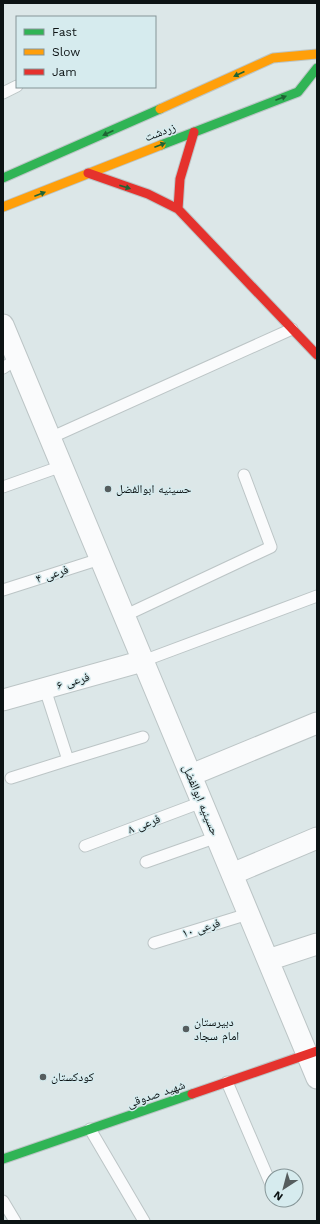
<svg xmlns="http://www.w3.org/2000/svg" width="320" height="1224" viewBox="0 0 320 1224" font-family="'Work Sans','Noto Naskh Arabic',sans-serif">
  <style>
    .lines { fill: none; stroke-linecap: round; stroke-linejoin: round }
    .lane-casing { stroke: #bcc5c6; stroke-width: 13 }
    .street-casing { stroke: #bcc5c6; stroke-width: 23 }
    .fast-casing { stroke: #bcc5c6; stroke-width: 11 }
    .slow-casing { stroke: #bcc5c6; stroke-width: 11 }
    .jam-casing { stroke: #bcc5c6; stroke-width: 11 }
    .lane { stroke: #fafbfc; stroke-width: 11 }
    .street { stroke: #fafbfc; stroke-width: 21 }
    .fast { stroke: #30b455; stroke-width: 9 }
    .slow { stroke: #ff9f0a; stroke-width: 9 }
    .jam { stroke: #e5322d; stroke-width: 9 }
    .oneway { fill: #1e6434 }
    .poi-dot { fill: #555d5e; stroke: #d6ebee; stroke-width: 1.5 }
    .labels { text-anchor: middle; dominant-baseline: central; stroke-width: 3; stroke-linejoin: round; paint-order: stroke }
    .street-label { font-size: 12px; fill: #0c1314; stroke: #d6ebee }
    .poi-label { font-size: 12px; fill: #0c1314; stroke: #d6ebee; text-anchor: start }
  </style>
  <rect width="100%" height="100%" fill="#dce7e8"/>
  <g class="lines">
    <defs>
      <path id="lane" d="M3,93L17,86
        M3,368L17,359
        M50,438L292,329
        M3,487L62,466
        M3,590L100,559
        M124,616L271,547L244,475
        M143,661L317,596
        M68,760L143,737
        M11,778L68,760L45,689
        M85,846L202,802
        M146,862L217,837
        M154,943L248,914
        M227,1082L272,1187
        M90,1129L144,1221
        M3,1201L15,1221"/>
      <path id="street" d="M3,325L317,1078
        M3,700L143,661
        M191,775L317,723
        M232,874L317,838
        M268,960L317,944"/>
      <path id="fast" d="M161,145L298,92L317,68
        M3,178L160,109
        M3,1159L192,1094"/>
      <path id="slow" d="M160,109L273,58L317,54
        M3,207L161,145"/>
      <path id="jam" d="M88,173L148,194L178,209L317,355
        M178,209L180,179L194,132
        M192,1094L317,1051"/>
    </defs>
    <use href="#lane" class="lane-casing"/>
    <use href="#street" class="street-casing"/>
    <use href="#fast" class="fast-casing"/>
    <use href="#slow" class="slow-casing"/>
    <use href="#jam" class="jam-casing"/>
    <use href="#lane" class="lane"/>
    <use href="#street" class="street"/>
    <use href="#fast" class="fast"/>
    <use href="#slow" class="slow"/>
    <use href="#jam" class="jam"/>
  </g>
  <defs><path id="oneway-solid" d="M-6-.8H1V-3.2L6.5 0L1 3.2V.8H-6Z"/></defs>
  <g class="oneway">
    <use href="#oneway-solid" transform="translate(239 74) rotate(156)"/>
    <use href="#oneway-solid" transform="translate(281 98) rotate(-21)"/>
    <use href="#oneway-solid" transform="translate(108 133) rotate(156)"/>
    <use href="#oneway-solid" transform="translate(160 145) rotate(-21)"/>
    <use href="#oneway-solid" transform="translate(125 187) rotate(18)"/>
    <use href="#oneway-solid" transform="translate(40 194) rotate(-21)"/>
  </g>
  <g class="poi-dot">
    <circle cx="108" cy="489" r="4"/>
    <circle cx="186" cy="1029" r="4"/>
    <circle cx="43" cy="1077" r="4"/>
  </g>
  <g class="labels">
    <g class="street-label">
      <text transform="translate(160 132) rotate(-21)">زردشت</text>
      <text transform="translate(52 574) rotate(-18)">فرعی ۴</text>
      <text transform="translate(73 681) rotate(-16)">فرعی ۶</text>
      <text transform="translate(201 800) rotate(67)">حسینیه ابوالفضل</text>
      <text transform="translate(144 824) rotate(-21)">فرعی ۸</text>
      <text transform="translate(201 928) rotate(-17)">فرعی ۱۰</text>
      <text transform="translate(156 1094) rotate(-19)">شهید صدوقی</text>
    </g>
    <g class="poi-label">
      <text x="116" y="489">حسینیه ابوالفضل</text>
      <text x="194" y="1022">دبیرستان<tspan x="194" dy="14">امام سجاد</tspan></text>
      <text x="51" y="1077">کودکستان</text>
    </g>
  </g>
  <rect width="320" height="1224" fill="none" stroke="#0c1314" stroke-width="8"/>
  <rect x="16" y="16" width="140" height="72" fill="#d6ebee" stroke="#859597"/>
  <rect x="24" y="29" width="20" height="6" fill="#30b455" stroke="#859597"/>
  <text x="52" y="36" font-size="12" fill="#0c1314">Fast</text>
  <rect x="24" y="49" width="20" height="6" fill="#ff9f0a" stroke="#859597"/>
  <text x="52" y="56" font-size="12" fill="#0c1314">Slow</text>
  <rect x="24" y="69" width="20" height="6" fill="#e5322d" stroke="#859597"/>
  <text x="52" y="76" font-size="12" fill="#0c1314">Jam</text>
  <g transform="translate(284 1188) rotate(216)"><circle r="19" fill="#d6ebee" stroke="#859597"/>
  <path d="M0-3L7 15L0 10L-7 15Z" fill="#555d5e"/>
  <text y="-6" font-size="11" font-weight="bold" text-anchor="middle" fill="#0c1314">N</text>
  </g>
</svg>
